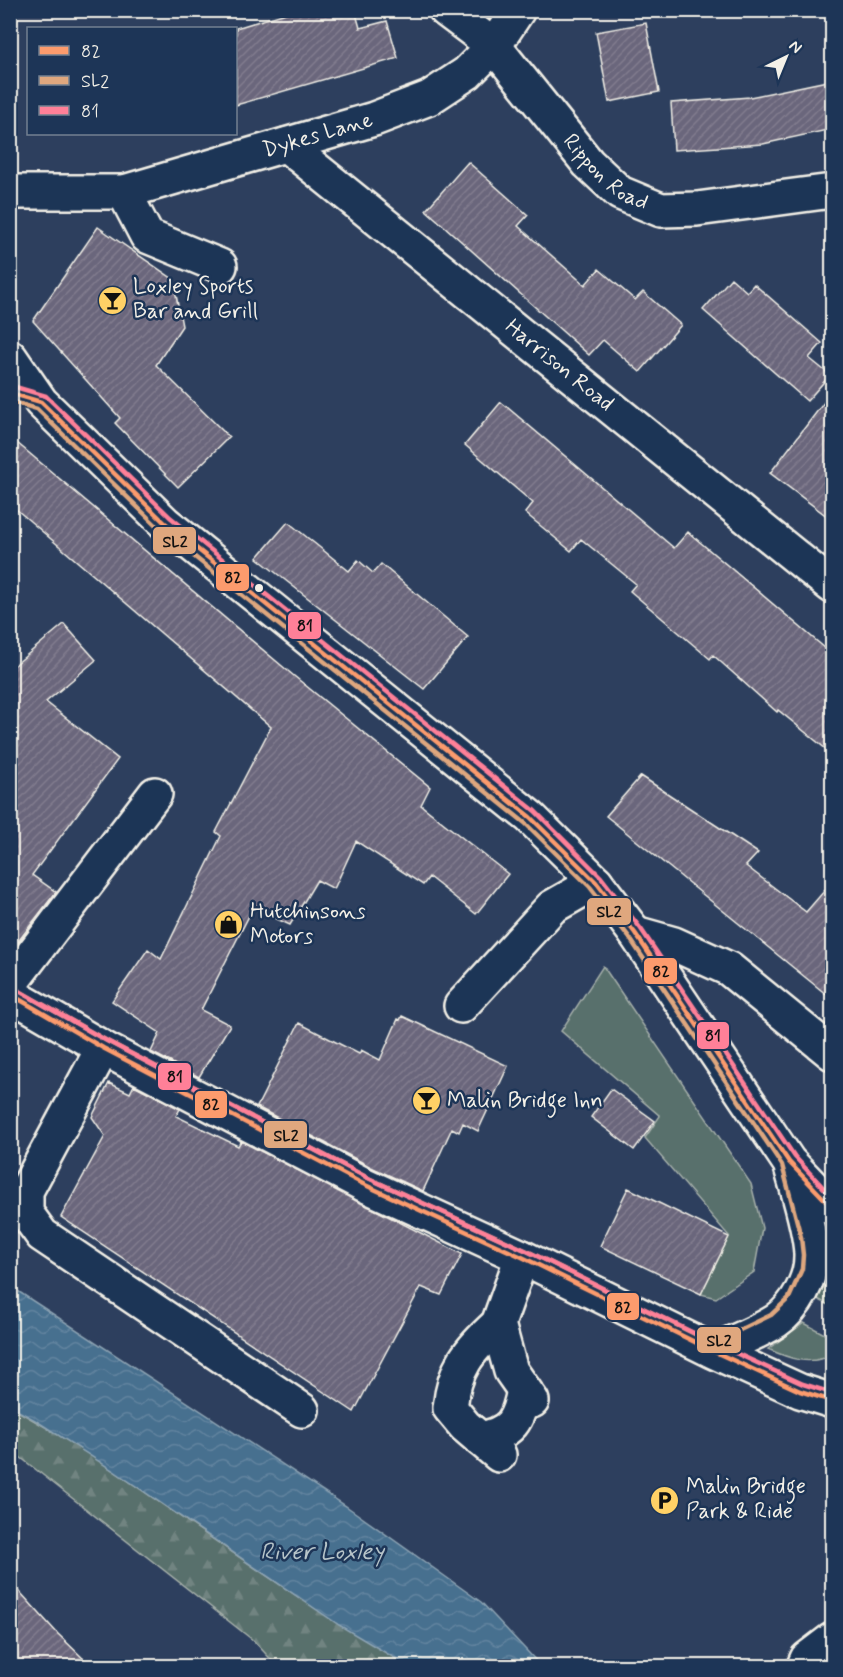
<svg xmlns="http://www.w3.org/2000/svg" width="843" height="1677" viewBox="0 0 843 1677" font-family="Mynerve,sans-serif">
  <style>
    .grass { fill: #586f6c; stroke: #a6b0aa; stroke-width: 1.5 }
    .forest { fill: url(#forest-firs); stroke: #a6b0aa; stroke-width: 1.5 }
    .water { fill: url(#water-waves); stroke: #8ca3b3; stroke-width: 1.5 }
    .building { fill: url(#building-hatch); stroke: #f4f1e8; stroke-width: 1.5 }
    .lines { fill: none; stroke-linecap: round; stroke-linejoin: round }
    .minor-casing { stroke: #f4f1e8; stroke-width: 38 }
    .major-casing { stroke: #f4f1e8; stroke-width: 38 }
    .minor { stroke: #1d3557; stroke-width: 33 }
    .major { stroke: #1d3557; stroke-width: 33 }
    .bus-1-casing { stroke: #1d3557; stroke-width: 9 }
    .bus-2-casing { stroke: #1d3557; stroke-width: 9 }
    .bus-3-casing { stroke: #1d3557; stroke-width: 9 }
    .bus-1 { stroke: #fc9b6d; stroke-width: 4.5 }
    .bus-2 { stroke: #dfa77e; stroke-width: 4.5 }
    .bus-3 { stroke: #ff8098; stroke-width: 4.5 }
    .bus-dot { fill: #f4f1e8; stroke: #1d3557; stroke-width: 2 }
    .labels { text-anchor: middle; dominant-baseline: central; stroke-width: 5; stroke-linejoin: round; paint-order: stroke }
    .street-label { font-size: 22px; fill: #f4f1e8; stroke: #1d3557 }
    .poi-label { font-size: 22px; fill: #f4f1e8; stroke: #1d3557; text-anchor: start }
    .water-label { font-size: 24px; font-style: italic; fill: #b7c4c9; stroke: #1d3557 }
    .line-badge { stroke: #1d3557; stroke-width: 2 }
    .pale-badge-label { font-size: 16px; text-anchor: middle; font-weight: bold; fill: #111 }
  </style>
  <defs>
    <pattern id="forest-firs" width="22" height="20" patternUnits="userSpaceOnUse" patternTransform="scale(1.5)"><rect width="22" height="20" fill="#586f6c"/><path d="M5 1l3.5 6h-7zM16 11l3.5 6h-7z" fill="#718481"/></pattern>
    <pattern id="water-waves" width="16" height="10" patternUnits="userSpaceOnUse" patternTransform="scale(1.5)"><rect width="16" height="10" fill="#476f8f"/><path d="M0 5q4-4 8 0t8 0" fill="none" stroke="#62849f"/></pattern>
    <pattern id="building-hatch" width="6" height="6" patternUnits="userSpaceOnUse" patternTransform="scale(1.5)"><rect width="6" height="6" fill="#6b667b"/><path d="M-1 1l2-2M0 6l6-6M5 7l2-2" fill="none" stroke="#817c8e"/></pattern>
  </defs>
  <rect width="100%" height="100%" fill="#2d3f5e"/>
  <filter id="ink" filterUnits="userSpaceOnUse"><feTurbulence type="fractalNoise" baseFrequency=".0167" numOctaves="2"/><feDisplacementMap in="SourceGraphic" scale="12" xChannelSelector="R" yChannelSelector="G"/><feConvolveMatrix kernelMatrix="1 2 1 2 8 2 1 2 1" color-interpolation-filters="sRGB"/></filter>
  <g filter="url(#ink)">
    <path class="grass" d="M603,966L751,1184L762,1228L754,1272L716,1298L701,1294L729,1236L645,1138L660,1116L561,1031Z
      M831,1243L832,1244V1307L816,1298L826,1250Z
      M804,1323L832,1338V1355C809,1366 790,1359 768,1349Z"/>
    <path class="forest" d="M10,1407C70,1439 124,1478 179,1516C255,1568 330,1620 408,1666H277L254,1641L11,1450Z"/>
    <path class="water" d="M10,1286L346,1506L481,1602L541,1666H408L339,1625L114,1471L35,1420L11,1407Z"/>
    <path class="building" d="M296,10H355L360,28L387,21L398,58L236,105V28Z
      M646,23L659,92L609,102L596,32Z
      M832,80V129L763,144L674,150L671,103L750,97Z
      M468,162L528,215L518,226L585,285L599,269L635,300L643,292L681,325L640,372L603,340L589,355L426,210Z
      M98,227L173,279L182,326L156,365L229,437L178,487L115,423L120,418L33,321Z
      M731,278L747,292L754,284L822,343L809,358L830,375L807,401L703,310Z
      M832,392V520L770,473Z
      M501,402L674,548L688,532L832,654V754L778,710L777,712L713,655L710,659L630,591L636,584L581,539L571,551L525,513L533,503L465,445Z
      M10,437L294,676L430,787L421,805L508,874L476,914L429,877L423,885L356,841L334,889L317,880L290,925L253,908L201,1010L230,1025L199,1077L151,1052L160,1033L112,1001L148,949L161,959L221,836L216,832L271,727L10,504Z
      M288,522L349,571L358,560L373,573L381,564L468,637L424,689L257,558Z
      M64,624L96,660L46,702L118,759L32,875L56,892L10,952V669Z
      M641,776L758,853L746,866L806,912L832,882V999L606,816Z
      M402,1016L508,1066L478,1131L463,1123L459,1132L452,1128L423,1191L371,1167L257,1107L299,1023L359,1054L361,1050L380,1060L398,1019L400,1020Z
      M109,1083L130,1093L134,1085L180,1109L176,1116L238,1146L241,1141L462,1254L441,1295L421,1287L354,1412L61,1217L105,1136L92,1117Z
      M611,1089L655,1121L634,1150L591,1117Z
      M628,1188L729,1237L701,1294L600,1246Z
      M10,1581L58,1634L91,1666H10Z"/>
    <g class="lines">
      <defs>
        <g id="minor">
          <path id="s1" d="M446,10L494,46L588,163L620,193L661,210L697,209L832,191"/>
          <path id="s2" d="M286,145L832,586"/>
          <path id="s3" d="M10,192H124L374,119L429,98L467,73L494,46L518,10"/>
          <path d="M124,192L147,236L220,266"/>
          <path d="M635,933L674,944L729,969L832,1053"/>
          <path d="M10,984L155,794"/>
          <path d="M461,1006L552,907L596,882"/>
          <path d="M103,1048L26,1191V1213L42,1235L302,1410"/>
          <path d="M498,1324L522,1257"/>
          <path d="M480,1439C512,1433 518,1421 524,1390"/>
          <path d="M499,1455L465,1426L450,1408C454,1368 469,1350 498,1324L511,1371L532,1401"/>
          <path d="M804,1666L807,1659L832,1640"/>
        </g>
        <path id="major" d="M10,357L41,402L165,523L530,817L596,882L635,933L789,1162L832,1207
          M10,994L103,1048L363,1184L522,1257L713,1351L800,1391L832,1401
          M713,1351C734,1342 757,1333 776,1321C796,1307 812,1279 811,1254C810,1227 797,1190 790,1163"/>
      </defs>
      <use href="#minor" class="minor-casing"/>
      <use href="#major" class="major-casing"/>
      <use href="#minor" class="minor"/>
      <use href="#major" class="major"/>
      <defs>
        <path id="bus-1" d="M10,393L41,402L165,523L530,817L596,882L635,933L789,1162L832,1207
          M10,994L103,1048L363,1184L522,1257L713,1351L800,1391L832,1401"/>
        <path id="bus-2" d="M10,401L37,409L160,529L525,823L590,887L629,937L782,1165L801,1237L803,1255L802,1269L789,1298L771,1315L713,1343L525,1250L366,1177L107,1041L14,988"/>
        <path id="bus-3" d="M12,386L46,396L170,517L535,811L601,877L641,929L795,1157L832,1197
          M14,988L107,1041L366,1177L525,1250L716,1344L803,1384L832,1393"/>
      </defs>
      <use href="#bus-1" class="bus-1-casing"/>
      <use href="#bus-2" class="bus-2-casing"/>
      <use href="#bus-3" class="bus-3-casing"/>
      <use href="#bus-1" class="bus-1"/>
      <use href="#bus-2" class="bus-2"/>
      <use href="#bus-3" class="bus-3"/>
    </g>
  </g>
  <defs>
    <symbol id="bar-disc" viewBox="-11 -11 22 22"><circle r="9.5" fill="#ffd166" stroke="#1d3557"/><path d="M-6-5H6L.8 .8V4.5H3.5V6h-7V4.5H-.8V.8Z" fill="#111"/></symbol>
    <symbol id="shop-disc" viewBox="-11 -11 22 22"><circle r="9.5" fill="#ffd166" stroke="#1d3557"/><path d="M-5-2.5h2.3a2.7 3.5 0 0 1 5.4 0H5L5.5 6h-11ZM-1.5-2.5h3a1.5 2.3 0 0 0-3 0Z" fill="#111"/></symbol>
    <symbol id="parking-disc" viewBox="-11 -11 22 22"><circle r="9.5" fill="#ffd166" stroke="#1d3557"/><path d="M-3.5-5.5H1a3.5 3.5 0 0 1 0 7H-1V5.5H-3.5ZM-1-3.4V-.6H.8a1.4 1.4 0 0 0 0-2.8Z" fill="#111"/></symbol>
  </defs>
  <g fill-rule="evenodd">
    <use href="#bar-disc" x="96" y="284" width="33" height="33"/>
    <use href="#shop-disc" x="212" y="908" width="33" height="33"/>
    <use href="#bar-disc" x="410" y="1084" width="33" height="33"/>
    <use href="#parking-disc" x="648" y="1484" width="33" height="33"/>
  </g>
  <circle class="bus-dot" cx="259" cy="588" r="5"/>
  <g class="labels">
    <g class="street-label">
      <text stroke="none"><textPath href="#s3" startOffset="316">Dykes Lane</textPath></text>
      <text stroke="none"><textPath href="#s1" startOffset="230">Rippon Road</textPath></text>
      <text stroke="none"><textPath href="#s2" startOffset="351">Harrison Road</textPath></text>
    </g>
    <g class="poi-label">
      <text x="133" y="287">Loxley Sports<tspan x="133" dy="25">Bar and Grill</tspan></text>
      <text x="250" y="912">Hutchinsons<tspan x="250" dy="25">Motors</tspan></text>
      <text x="447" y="1101">Malin Bridge Inn</text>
      <text x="686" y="1487">Malin Bridge<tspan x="686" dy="25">Park &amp; Ride</tspan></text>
    </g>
    <g class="water-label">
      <text x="322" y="1552">River Loxley</text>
    </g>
  </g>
  <g class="line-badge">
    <rect x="152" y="526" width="45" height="29" rx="6" fill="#dfa77e"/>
    <rect x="215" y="563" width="35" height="29" rx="6" fill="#fc9b6d"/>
    <rect x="287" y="611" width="35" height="29" rx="6" fill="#ff8098"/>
    <rect x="586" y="897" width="46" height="29" rx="6" fill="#dfa77e"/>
    <rect x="643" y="957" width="35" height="28" rx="6" fill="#fc9b6d"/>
    <rect x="696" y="1021" width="34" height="29" rx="6" fill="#ff8098"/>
    <rect x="157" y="1062" width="35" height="29" rx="6" fill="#ff8098"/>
    <rect x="194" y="1090" width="34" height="29" rx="6" fill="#fc9b6d"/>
    <rect x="263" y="1120" width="45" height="29" rx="6" fill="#dfa77e"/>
    <rect x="606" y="1292" width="34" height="29" rx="6" fill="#fc9b6d"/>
    <rect x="696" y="1326" width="46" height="28" rx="6" fill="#dfa77e"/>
  </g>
  <g class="pale-badge-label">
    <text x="175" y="547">SL2</text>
    <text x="233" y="583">82</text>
    <text x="305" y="631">81</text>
    <text x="609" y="917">SL2</text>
    <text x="661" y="977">82</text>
    <text x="713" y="1041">81</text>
    <text x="175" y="1082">81</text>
    <text x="211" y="1110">82</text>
    <text x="286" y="1141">SL2</text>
    <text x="623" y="1313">82</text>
    <text x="719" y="1346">SL2</text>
  </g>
  <rect width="843" height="1677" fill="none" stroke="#1d3557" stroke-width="36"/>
  <rect x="18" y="18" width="807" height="1641" fill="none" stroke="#f4f1e8" stroke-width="2" filter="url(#ink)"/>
  <rect x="27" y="27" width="210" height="108" fill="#1d3557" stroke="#738091" stroke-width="1.5"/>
  <rect x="39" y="46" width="30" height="9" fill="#fc9b6d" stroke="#738091" stroke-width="1.5"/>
  <text x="81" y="57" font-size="18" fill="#f4f1e8">82</text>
  <rect x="39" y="76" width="30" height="9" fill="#dfa77e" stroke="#738091" stroke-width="1.5"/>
  <text x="81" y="87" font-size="18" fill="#f4f1e8">SL2</text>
  <rect x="39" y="106" width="30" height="9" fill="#ff8098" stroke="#738091" stroke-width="1.5"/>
  <text x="81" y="117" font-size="18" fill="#f4f1e8">81</text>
  <g transform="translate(786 57) rotate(43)" stroke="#1d3557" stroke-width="4.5" paint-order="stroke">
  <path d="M0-4.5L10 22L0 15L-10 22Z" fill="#f4f1e8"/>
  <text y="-9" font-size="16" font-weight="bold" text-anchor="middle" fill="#f4f1e8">N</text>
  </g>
</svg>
